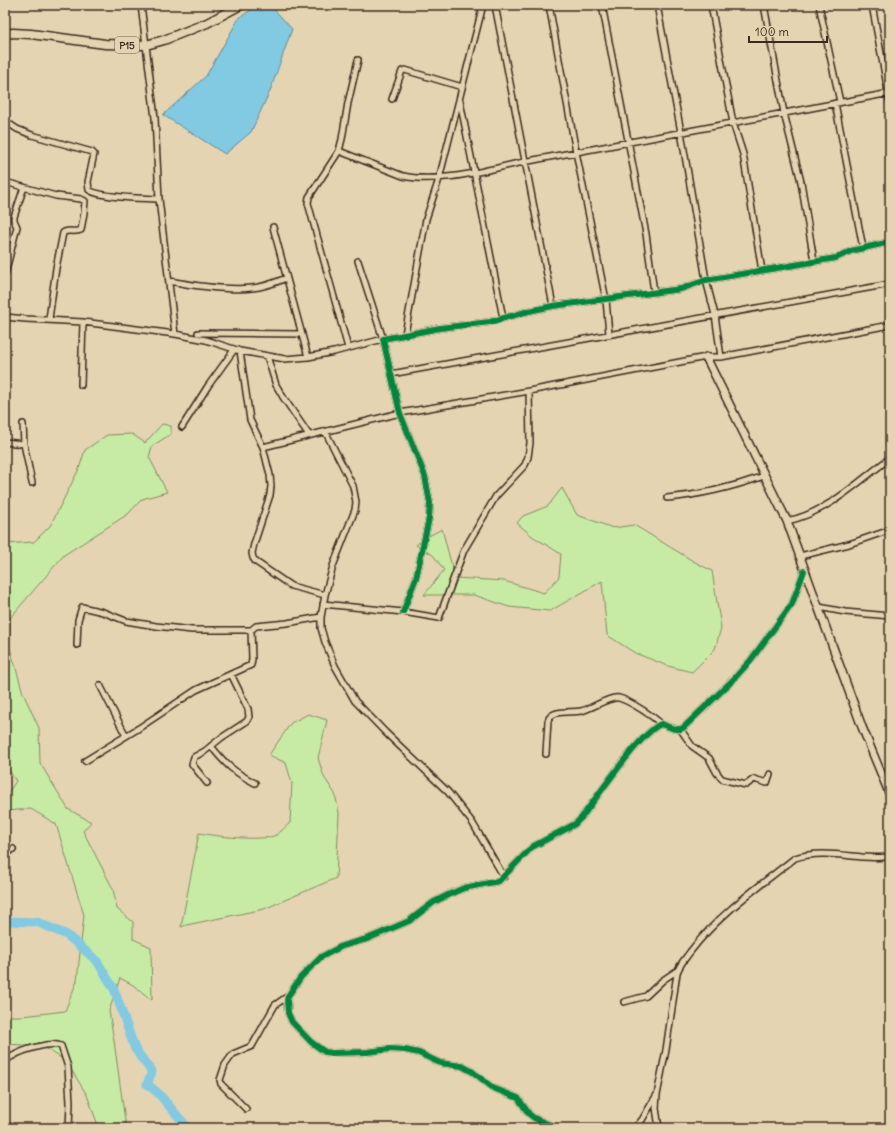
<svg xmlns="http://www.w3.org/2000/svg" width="895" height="1133" viewBox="0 0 895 1133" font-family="Delius,sans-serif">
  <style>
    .green { fill: #c7eba5; stroke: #818a62 }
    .water { fill: #82cae2; stroke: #668a94 }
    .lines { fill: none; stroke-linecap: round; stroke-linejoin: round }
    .river { stroke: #82cae2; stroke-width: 9 }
    .minor-casing { stroke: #3b2a1e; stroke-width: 8 }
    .tertiary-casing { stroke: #3b2a1e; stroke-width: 10 }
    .primary-casing { stroke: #3b2a1e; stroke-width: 11 }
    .minor { stroke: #e5d4b1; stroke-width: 5 }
    .tertiary { stroke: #e5d4b1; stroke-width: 7 }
    .primary { stroke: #e5d4b1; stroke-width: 8 }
    .cycleway-casing { stroke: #e5d4b1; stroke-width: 8 }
    .cycleway { stroke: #00873e; stroke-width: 6 }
    .labels { text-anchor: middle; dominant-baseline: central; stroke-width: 3; stroke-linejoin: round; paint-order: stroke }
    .shield { fill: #e5d4b1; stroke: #6e5d4a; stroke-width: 1 }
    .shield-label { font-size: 10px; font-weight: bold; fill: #3b2a1e }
  </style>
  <rect width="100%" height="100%" fill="#e5d4b1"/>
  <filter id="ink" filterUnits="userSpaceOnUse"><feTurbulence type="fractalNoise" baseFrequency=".025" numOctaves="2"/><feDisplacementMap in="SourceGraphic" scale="8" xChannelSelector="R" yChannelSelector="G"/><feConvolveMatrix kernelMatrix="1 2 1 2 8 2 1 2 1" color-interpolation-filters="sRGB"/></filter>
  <g filter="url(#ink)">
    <path class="green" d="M162,424L171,426V434L152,446L149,457L167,492L142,499L128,514L64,555L10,618V648L23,693L39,728L40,763L68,809L91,822L83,831L113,889L117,909L133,922V939L151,947L152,1000L133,985L120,978L109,1011L114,1041L126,1128H99L87,1095L66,1061L42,1046L5,1044V1016H23L65,1011L77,981L84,915L56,824L31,809L5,811V798L16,781L5,764V544L34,542L50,526L79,469L85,450L107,435L132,434L145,443Z
      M562,488L577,515L613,528L634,525L693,561L712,571L721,628L715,649L692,672L668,666L635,653L607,635L602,581L550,611L509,607L474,595H424L444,570L433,555L416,545L425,538L442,529L455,578L504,581L544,593L559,577L561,554L532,536L517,523L523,516L548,506Z
      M308,714L327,720L318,758L324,777L335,794L339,813L336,878L264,909L186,925L181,927L199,833C214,836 263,842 276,835C281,832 286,826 290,823L292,783L286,763L269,755L291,723Z"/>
    <path class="water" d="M258,5H270L292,29L270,91L251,132L225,154L163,115L206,76L239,18Z"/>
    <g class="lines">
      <path class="river" d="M5,921L37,922L67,935L97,961L114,989L135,1049L152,1072L147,1084L158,1093L188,1128"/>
      <defs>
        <path id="minor" d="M141,5L155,118L159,199L175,334
          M495,5L553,306
          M549,5L576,152L606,300L609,334
          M602,5L646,234L654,292
          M657,5L681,132L706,280L715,315L721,357
          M711,5L733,123L743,154L762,271
          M764,5L784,113L801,182L814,261
          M819,5L840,102
          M872,5L890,102
          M392,99L402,71L405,70L462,87
          M460,101L503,318
          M835,103L863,248
          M5,121L17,129L32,135L92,152L94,154L88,182L89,190C101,198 143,198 159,199
          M339,151L403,176C443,185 498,166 539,159C656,138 773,115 890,93
          M5,182L56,196L81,199L85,201L84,213L81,230C75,233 67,229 63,233L56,268L49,319
          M273,227L308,357
          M5,274L17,227L14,220V217L24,187
          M169,281C196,286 233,292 259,287C269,285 277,282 286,278
          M5,317L26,319L83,322L175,334L206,340L240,351L285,359L308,357L334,352L383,339L358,261
          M198,333L302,334
          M405,334L426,219L439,179L483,5
          M348,348L308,203L309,197L339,151L342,139L348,103L358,60
          M240,351L250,420L263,447L270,475L271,486L270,495L254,544L252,553L253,558L256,562L291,586L325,595
          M267,356L276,385L283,397L309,435
          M391,374L890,284
          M81,385L83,322
          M23,424L24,444
          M182,427L208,386L234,350
          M325,431L353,486L356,502L355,510L333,566L325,595L321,617V628L325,642L335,666L355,701L386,733L448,792L472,822L504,877
          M5,442L24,444L32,483
          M263,447L400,413L529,391L706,357H721L890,325
          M667,498C701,495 733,487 764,476
          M787,521C827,513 858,482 890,458
          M800,556L849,544L890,530
          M323,604L403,612L439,618L464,550L496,496L525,465L528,457L530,443L529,391
          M819,607L845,612L890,616
          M403,612L416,578L429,518L430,503L425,476L400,413L383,339L440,328L490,322L529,311L553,306L681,289L706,280L836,258L851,251L890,242
          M77,645L78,620L82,607L103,612L126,621L156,626L192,630H251
          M100,685L126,736
          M681,730L692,746L709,758L717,773L722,779L746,785L754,779L767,783L770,774
          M211,746C226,765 234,772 255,783
          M546,754L548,721C551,709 570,713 581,711C591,709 610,696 619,698C630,701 653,716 661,724
          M85,761L139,728L196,690L251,665L252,659L251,630L256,626L287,623L321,617
          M207,783L192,764L194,757L205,751L221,738L247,721L249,717L248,709L231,674
          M5,855L13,849
          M624,1002L646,996L663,980L678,970
          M5,1061C8,1060 10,1057 13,1056C23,1050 51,1041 61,1046L68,1067L70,1103L69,1128
          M246,1109L221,1084L220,1080L225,1065L233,1054L252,1046L275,1005L288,996
          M557,1128L534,1118L529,1114L518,1098L493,1088L473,1072L462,1066L440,1063L419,1053L405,1050L390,1049L367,1052L332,1053L325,1052L311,1042L292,1022L288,1013L287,1000L288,996L301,977L321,957L342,946L367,939L409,921L434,902L448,895L464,888L499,881L532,847L575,824L582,817C597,797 641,732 661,724C668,726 677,732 683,728L732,681L750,661L792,604L804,571
          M635,1128L642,1120L656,1096
          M659,1128L656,1108L657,1095L666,1050L677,973C679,965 685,959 690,952C719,914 758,887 795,858C817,851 840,855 862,857C871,857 881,859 890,856"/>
        <path id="tertiary" d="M706,357L787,521L862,727L890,795"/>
        <path id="primary" d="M5,34L13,33L31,34L105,44L146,45L164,40L207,23L241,5"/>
      </defs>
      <use href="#minor" class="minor-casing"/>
      <use href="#tertiary" class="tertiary-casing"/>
      <use href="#primary" class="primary-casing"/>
      <use href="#minor" class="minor"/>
      <use href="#tertiary" class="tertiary"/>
      <use href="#primary" class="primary"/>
      <defs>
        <path id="cycleway" d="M403,612L416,578L429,518L430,503L425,476L400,413L383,339L440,328L490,322L529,311L553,306L681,289L706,280L836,258L851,251L890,242
          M557,1128L534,1118L529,1114L518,1098L493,1088L473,1072L462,1066L440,1063L419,1053L405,1050L390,1049L367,1052L332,1053L325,1052L311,1042L292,1022L288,1013L287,1000L288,996L301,977L321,957L342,946L367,939L409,921L434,902L448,895L464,888L499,881L532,847L575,824L582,817C597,797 641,732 661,724C668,726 677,732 683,728L732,681L750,661L792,604L804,571"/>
      </defs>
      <use href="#cycleway" class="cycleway-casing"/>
      <use href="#cycleway" class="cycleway"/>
    </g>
  </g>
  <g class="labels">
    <rect class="shield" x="115" y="37" width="24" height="16" rx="3"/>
    <g class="shield-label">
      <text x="127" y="45">P15</text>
    </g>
  </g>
  <rect width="895" height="1133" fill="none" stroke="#e5d4b1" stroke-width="20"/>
  <rect x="10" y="10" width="875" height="1113" fill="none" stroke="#3b2a1e" stroke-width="1.5" filter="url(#ink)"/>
  <path d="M749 36v6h78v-6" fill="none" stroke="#3b2a1e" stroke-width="2"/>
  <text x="755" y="36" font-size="12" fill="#3b2a1e" stroke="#e5d4b1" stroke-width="3" paint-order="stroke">100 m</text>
</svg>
